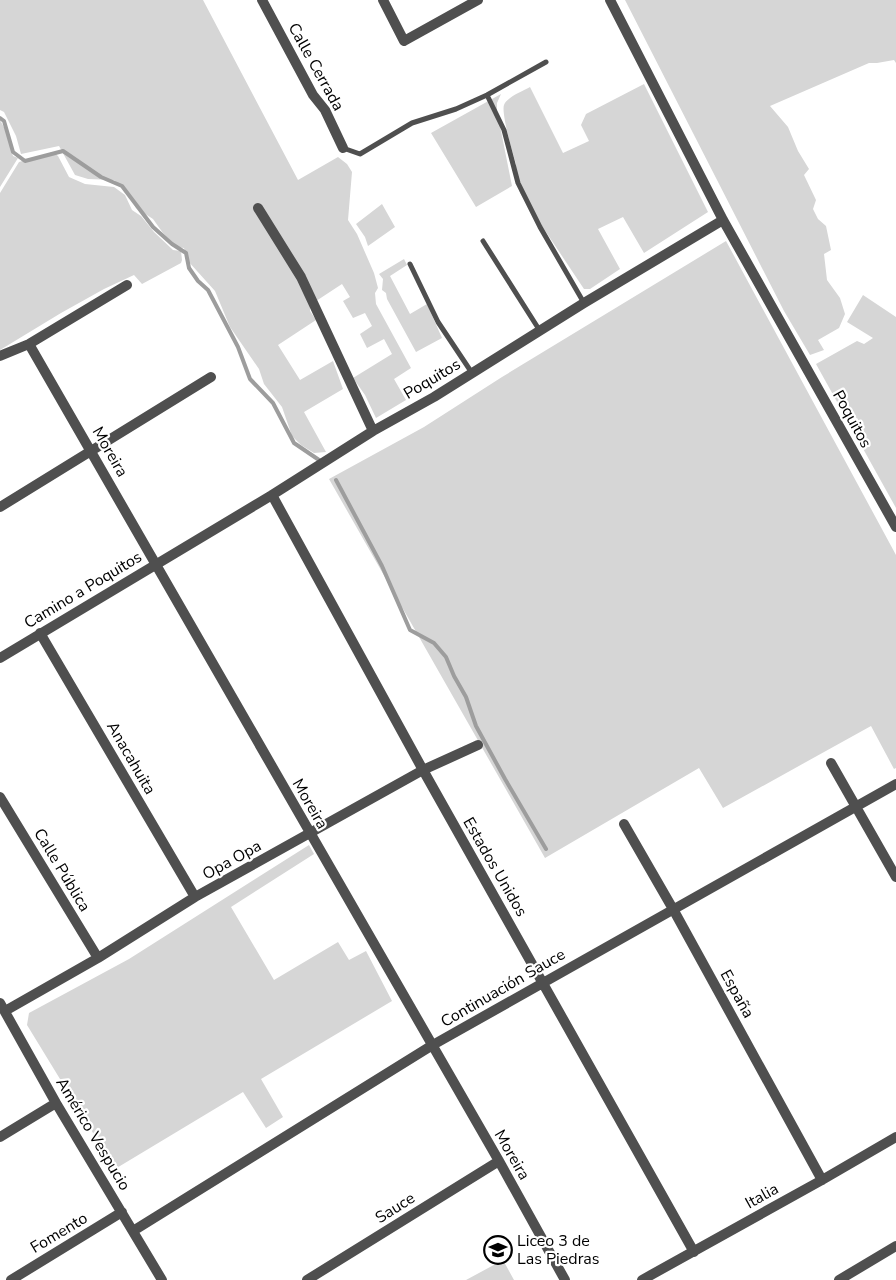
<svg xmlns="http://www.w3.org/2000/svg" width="896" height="1280" viewBox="0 0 896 1280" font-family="'Nunito Sans',sans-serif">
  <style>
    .green { fill: #d6d6d6 }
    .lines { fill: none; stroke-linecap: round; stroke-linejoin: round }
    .stream { stroke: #9d9d9d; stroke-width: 4 }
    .lane { stroke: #4f4f4f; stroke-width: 5 }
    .street { stroke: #4f4f4f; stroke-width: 10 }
    .labels { text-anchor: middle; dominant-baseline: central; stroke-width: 4.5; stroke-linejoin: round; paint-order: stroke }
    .street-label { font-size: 16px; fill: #000; stroke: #fff }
    .poi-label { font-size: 16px; fill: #000; stroke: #fff; text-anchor: start }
  </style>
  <rect width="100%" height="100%" fill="#fff"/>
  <path class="green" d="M0,0H203L298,180L338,157L347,164L352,172L348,220L357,234L374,273L378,288L375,293L376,304L411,368L394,379L406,400L376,418L365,395L353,378L392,354L384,339L367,348L360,334L372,326L365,313L353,318L343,301L350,297L342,284L310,305V311L316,320L278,345L300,380L333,361L343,389L304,412L326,452L314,453L301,445L292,436L282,407L264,384L259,369L230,327L215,291L188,261L184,248L177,247L163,233L153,219L136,208L127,190L114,180L88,179L75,175L59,146L21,154L16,136L4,112L0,110Z
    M625,0H896V63L894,60L877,63H869L770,106L788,127L798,151L809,169L804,175L816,200L813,209L818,219L826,226L831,250L824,254L827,280L840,298L845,314L839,328L818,340L824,350L810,355L784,311Z
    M644,84L708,212L644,253L623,217L598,229L620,269L590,289H584L520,193L515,169L516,164C513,154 501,113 504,105C507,97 523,91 530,87L563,153L589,141L581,125L586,114Z
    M501,94L497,103V111L512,186L476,207L431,133Z
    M0,120L11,140V150L13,156L18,158L0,187Z
    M53,152L58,156L69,177L85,184L114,187L125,195L132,210L141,216L154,232L173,250L181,251L182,260L181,263L142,284L134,275L104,289L61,313L0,350V193L19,162Z
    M382,204L395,227L368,246L365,237L356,224Z
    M726,241L896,555V768L894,769L871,726L723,808L699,768L545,858L329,479L424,427L502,377Z
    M404,259L407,265L390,276L410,314L427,304L442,338L416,352L387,299L386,293L382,290L383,279L379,274Z
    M863,295L896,317V508L816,364L857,341L864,344L873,338L847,322Z
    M309,845L314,854L231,907L274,980L338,942L349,960L366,951L392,1001L261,1079L283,1117L266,1128L243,1092L115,1169L27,1025L29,1013L129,959Z
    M503,1260L514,1280H466Z"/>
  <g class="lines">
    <path class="stream" d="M0,118L4,121L13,152L25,161L63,151L101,177L122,186L153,227L172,244L186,253L189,268L198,281L208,290L238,347L250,379L273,403L294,443L322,462
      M336,480L382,566L410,630L434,643L446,657L454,676L466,697L476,726L505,779L546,849"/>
    <path class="lane" d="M487,95L504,130L518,183L540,227L584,303
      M343,148L360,154L412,123L456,109L487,95L546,62
      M483,241L540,331
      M410,264L438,322L472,373"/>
    <path class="street" d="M262,0L313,95L325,110L343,148
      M383,0L404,41L478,0
      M610,0L723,220L896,527
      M258,208L301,277L373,431
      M29,344L499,1161L565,1280
      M0,356L29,344L127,285
      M272,495L423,770L694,1252
      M0,507L211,377
      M40,633L195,897
      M0,658L272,495L373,431L434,397L584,303L723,220
      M831,763L896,877
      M0,797L98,958
      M624,824L673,909L822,1180
      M0,1003L56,1103L162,1280
      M5,1011L98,958L195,897L423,770L478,745
      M0,1137L56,1103
      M133,1231L431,1046L896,784
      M11,1280L122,1212
      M307,1280L499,1161
      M642,1280L822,1180L896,1137
      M839,1280L896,1246"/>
  </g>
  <defs>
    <symbol id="school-ring" viewBox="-11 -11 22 22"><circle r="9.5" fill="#fff" stroke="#000" stroke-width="1.5"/><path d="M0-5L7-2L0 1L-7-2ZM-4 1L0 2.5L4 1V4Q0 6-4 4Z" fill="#000"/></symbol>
  </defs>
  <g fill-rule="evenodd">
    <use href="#school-ring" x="482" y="1234" width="32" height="32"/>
  </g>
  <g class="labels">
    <g class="street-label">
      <text transform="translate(316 67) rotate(61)">Calle Cerrada</text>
      <text transform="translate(432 379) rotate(-31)">Poquitos</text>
      <text transform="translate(852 419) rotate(61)">Poquitos</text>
      <text transform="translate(110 452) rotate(60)">Moreira</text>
      <text transform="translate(83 590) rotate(-31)">Camino a Poquitos</text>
      <text transform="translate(131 758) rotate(60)">Anacahuita</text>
      <text transform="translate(310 804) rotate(60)">Moreira</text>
      <text transform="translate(232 860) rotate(-29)">Opa Opa</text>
      <text transform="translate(495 867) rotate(60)">Estados Unidos</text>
      <text transform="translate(62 870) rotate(59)">Calle Pública</text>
      <text transform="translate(503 988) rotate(-30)">Continuación Sauce</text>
      <text transform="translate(737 994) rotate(61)">España</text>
      <text transform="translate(93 1134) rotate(59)">Américo Vespucio</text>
      <text transform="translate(512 1155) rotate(60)">Moreira</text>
      <text transform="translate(762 1196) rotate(-29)">Italia</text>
      <text transform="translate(395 1208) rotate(-32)">Sauce</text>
      <text transform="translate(59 1233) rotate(-31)">Fomento</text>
    </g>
    <g class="poi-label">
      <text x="517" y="1241">Liceo 3 de<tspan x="517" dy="18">Las Piedras</tspan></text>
    </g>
  </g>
</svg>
